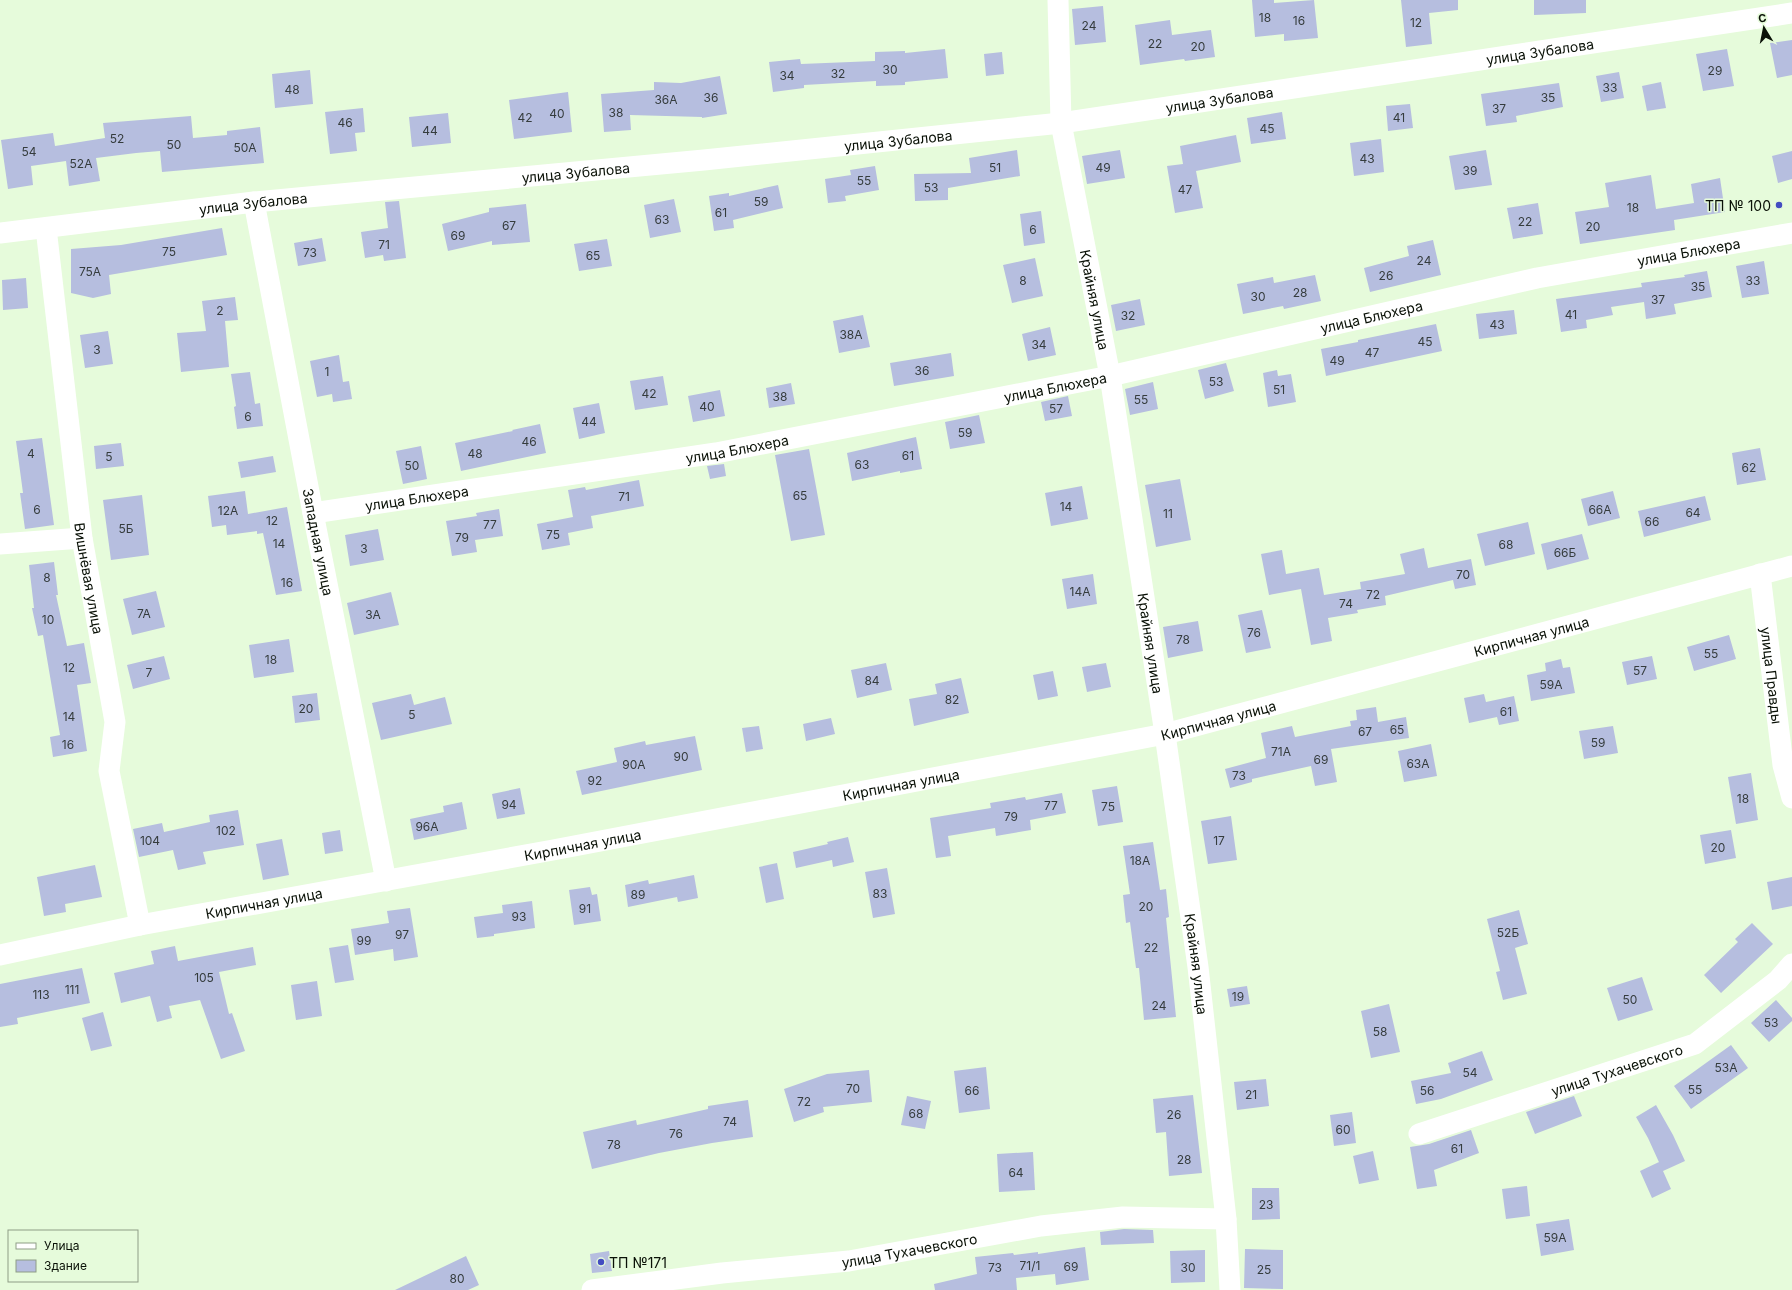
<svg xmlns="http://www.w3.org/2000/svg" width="1792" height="1290" viewBox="0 0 1792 1290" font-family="Inter,sans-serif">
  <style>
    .building { fill: #b6bedf }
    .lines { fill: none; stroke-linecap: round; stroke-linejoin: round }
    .minor { stroke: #fff; stroke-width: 21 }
    .poi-dot { fill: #434cc1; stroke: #e6fbdb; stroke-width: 1.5 }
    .labels { text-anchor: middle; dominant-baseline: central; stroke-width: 3; stroke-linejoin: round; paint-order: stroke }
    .number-label { font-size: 12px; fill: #353c3d }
    .street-label { font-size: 14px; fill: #0a1107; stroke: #e6fbdb }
    .poi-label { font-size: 14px; fill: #0a1107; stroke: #e6fbdb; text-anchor: end }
  </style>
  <rect width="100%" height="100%" fill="#e6fbdb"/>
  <path class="building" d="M1252,0H1274V3L1314,0L1318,38L1284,41V34L1255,37Z
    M1401,0H1458V10L1429,13L1432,44L1406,47Z
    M1534,0H1586V13L1534,15Z
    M1103,6L1106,42L1075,45L1072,9Z
    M1170,20L1172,35L1211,30L1215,57L1185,61L1184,59L1140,65L1135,25Z
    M1792,40V75L1777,78L1770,43Z
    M945,49L948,78L905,82V85L876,86V81L804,85V88L773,92L769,62L800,59L801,64L875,61V52L905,51V53Z
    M1727,49L1734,86L1703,91L1696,54Z
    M1002,52L1004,74L986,76L984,54Z
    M310,70L313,104L275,108L272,74Z
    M1619,72L1624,98L1601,102L1596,76Z
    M720,76L727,114L702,118V117L630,115L631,130L604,132L601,94L654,90V82L681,83Z
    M1661,82L1666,108L1647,111L1642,86Z
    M1559,83L1563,107L1516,116L1517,122L1486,126L1481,94Z
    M568,92L572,132L514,139L509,100Z
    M1410,104L1413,128L1388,131L1386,106Z
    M363,108L365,132L355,133L357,151L330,154L325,112Z
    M1282,112L1286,139L1251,144L1247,118Z
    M448,113L451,143L412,147L409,117Z
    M191,116L193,138L227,135V131L260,127L264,163L162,172L160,151L136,153L96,158L100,181L69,186L66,161L31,166L33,185L8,189L1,140L53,133L55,146L105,138L103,123Z
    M1236,135L1241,162L1196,171L1203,208L1175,213L1167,166L1183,164L1180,146Z
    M1381,139L1384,172L1354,176L1350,143Z
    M1017,150L1020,176L948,188V200L915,201L914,174L971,173L969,158Z
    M1120,150L1125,178L1087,184L1082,156Z
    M1486,150L1492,185L1455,190L1449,156Z
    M1792,151V179L1778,183L1772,156Z
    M875,166L879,190L845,196L846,201L828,203L825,179L851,175L850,170Z
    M1651,175L1656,209L1694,203L1691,184L1720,178L1725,212L1674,220L1675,230L1580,244L1575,212L1609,207L1605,183Z
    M778,185L783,208L733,220L734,228L714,231L709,196L729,193V196Z
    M674,199L681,232L650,238L644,205Z
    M399,201L406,258L384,261L383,255L365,258L361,232L388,228L385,202Z
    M1538,203L1543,234L1513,239L1507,208Z
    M526,204L530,242L492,245V241L448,251L442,224L489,212V208Z
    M1041,211L1045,243L1024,246L1020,214Z
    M222,228L227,255L109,275L111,294L93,298L71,293V249L121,245Z
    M322,238L326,261L298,266L294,243Z
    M607,239L612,266L579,271L574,244Z
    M1433,240L1441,275L1370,292L1364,268L1409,256L1407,246Z
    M1035,258L1043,296L1012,303L1003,265Z
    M1764,261L1769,294L1742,298L1736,266Z
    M1707,271L1712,297L1674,304L1676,314L1646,319L1644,302L1611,307L1613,315L1586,320L1587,328L1561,332L1556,299L1642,287L1641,283L1685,277L1684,275Z
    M1315,275L1321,301L1284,309L1283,306L1243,314L1237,284L1273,277L1274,283Z
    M26,278L28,308L3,310L2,280Z
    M235,297L238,320L225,321L229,367L181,372L177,333L206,331L202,301Z
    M1140,299L1145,325L1116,331L1111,305Z
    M1514,310L1517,334L1479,339L1476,314Z
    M863,315L870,347L839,353L833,321Z
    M1436,324L1442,351L1326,376L1321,349L1358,342V340Z
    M1050,327L1056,355L1028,361L1022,334Z
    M108,331L113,364L85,368L80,335Z
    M951,353L954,376L894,386L890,363Z
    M339,355L343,382L349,381L352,399L333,402L332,394L317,397L310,361Z
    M1226,363L1234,391L1205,399L1198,370Z
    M1277,370L1278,376L1291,374L1296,402L1268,407L1263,373Z
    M250,372L255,404L260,403L263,426L237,429L234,407L236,406L231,374Z
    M663,376L668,405L635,410L630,381Z
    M1153,382L1158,409L1130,415L1125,389Z
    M791,383L795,404L769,408L766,388Z
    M720,390L725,416L693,422L688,396Z
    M1068,396L1072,416L1045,421L1041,402Z
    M599,403L605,433L579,439L573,408Z
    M979,415L985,443L950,449L945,422Z
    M540,424L546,453L461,471L455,443L513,431L512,430Z
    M916,437L922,469L900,473V471L852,481L847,453Z
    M42,438L54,525L25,529L20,493H23L16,441Z
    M121,443L124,466L96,469L94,446Z
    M421,446L427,479L403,484L396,451Z
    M1760,448L1766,480L1737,485L1732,453Z
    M809,449L825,535L791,541L775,455Z
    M273,456L276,472L241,478L238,462Z
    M724,464L726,476L710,479L707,466Z
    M1180,479L1191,540L1156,547L1145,485Z
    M639,480L644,506L591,516L593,528L568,533L570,545L542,550L537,524L573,517L568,490L585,487L586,490Z
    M1082,486L1088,519L1051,526L1045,493Z
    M245,491L248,514L287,507L302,591L276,595L263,533L257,534V531L227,535L226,525L212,527L208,496Z
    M1613,491L1620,518L1588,526L1581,499Z
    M142,495L149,555L111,560L103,500Z
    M1705,496L1711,520L1644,537L1638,511Z
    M499,509L503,536L475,540L477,552L452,556L446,521L477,516L476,513Z
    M1528,522L1535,554L1485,566L1477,534Z
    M378,529L384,560L350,566L345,535Z
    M1582,534L1589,559L1547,570L1541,544Z
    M1424,548L1428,568L1471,559L1476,585L1455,589L1453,580L1385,596L1386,605L1357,610L1358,613L1328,618L1332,641L1311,645L1301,589L1269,595L1261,554L1282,550L1286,574L1319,568L1324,595L1361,589L1360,582L1405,574L1400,554Z
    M54,562L58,595H56L67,646L84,643L91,683L77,685L87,751L53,757L50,737L60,735L43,635L38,636L32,608H34L29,565Z
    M1093,574L1097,604L1067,609L1062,579Z
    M156,591L165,627L132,635L123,599Z
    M391,592L399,625L354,635L347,603Z
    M1262,610L1271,648L1246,653L1238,615Z
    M1198,621L1203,651L1168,658L1163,627Z
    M1729,635L1736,659L1694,671L1687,647Z
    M289,639L294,672L254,678L249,645Z
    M164,656L170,679L133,689L127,665Z
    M1652,656L1657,679L1627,685L1622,662Z
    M1561,659L1563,668L1570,667L1575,693L1531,701L1527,675L1546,671L1545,663Z
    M886,663L892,690L857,698L851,670Z
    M1106,663L1111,687L1087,692L1082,667Z
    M1053,671L1058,696L1038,700L1033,675Z
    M961,678L969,713L914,726L909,699L937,694L935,684Z
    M317,693L320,720L295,723L292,696Z
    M411,694L414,705L445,697L452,724L381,740L372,703Z
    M1484,694L1486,702L1514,696L1519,721L1499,725L1497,717L1469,723L1464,698Z
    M1376,707L1378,722L1406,717L1409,738L1331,749L1337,782L1315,786L1311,766L1252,779V782L1230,788L1225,769L1266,758L1261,733L1292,726L1295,737L1351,726L1350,721L1357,720L1356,710Z
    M831,718L835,734L806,741L803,724Z
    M759,726L763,749L746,752L742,728Z
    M1613,726L1618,753L1584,759L1579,731Z
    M695,736L702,770L582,795L576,771L617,762L614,748L645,741L646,745Z
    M1431,744L1437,776L1404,782L1398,751Z
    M1751,773L1758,820L1736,824L1728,777Z
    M1117,786L1123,822L1098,826L1092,790Z
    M520,788L525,814L497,819L492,794Z
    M1062,793L1066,813L1030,820L1031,830L996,836L995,828L948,836L951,856L936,858L930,818L991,808L990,803L1025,797L1026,800Z
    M462,802L467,829L414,840L410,819L444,812L443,806Z
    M238,810L244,845L203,852L206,864L178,870L173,850L139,857L133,829L162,823L164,832L210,822L209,815Z
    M1231,816L1237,860L1208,864L1201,821Z
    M340,830L343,851L325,854L322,833Z
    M1731,830L1736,858L1705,864L1700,835Z
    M848,837L854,862L833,867L832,860L796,868L793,852L828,844L827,842Z
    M282,839L289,875L263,880L256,844Z
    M1153,842L1160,890L1166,889L1169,917L1166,918L1176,1017L1144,1020L1139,968H1136L1130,922L1126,923L1123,895L1130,894L1123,846Z
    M777,863L784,899L766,903L759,867Z
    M95,865L102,897L65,904L66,912L44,916L37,877Z
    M887,868L895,914L873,918L865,872Z
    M694,875L698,898L678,902L677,897L628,907L625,885L648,880L649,884Z
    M1792,877V906L1772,910L1767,882Z
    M590,887L592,895L597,894L601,921L574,925L569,890Z
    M532,901L535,928L494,934V936L477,938L474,917L503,913L502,905Z
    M410,908L418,957L394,961L393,949L355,955L351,929L389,923L387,911Z
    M1519,910L1528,944L1515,948L1527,994L1503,1000L1496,972L1500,971L1487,919Z
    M1752,923L1773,944L1721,993L1704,975L1738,942L1735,939Z
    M348,945L354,980L335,983L329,948Z
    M175,946L178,961L253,947L256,965L219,972L229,1014L232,1013L245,1051L221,1059L200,1000L169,1006L172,1018L157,1022L150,996L121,1003L114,973L154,964L151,951Z
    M82,968L90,1003L17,1018L18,1024L0,1027V984Z
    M1642,977L1653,1010L1618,1021L1607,988Z
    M317,981L322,1016L296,1020L291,985Z
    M1247,986L1250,1004L1230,1007L1227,989Z
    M1776,1000L1792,1018V1021L1769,1042L1751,1023Z
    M1389,1004L1400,1052L1371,1058L1361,1011Z
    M103,1012L112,1046L91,1051L82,1018Z
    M1731,1045L1748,1068L1691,1109L1674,1086Z
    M1482,1051L1493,1080L1441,1099L1416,1104L1411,1081L1451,1073L1448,1063Z
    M986,1067L990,1109L959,1113L954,1071Z
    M869,1070L872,1102L823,1107L824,1112L794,1122L784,1089L827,1074Z
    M1266,1079L1269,1106L1237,1110L1234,1082Z
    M1193,1095L1202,1173L1169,1176L1166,1132L1156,1133L1153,1099Z
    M907,1096L931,1101L925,1129L901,1125Z
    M1574,1096L1582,1116L1535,1134L1526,1112Z
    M748,1100L753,1137L712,1143L659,1153L592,1169L583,1132L636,1120L637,1125L708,1109V1106Z
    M1656,1105L1673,1135L1685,1161L1663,1171L1648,1138L1636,1117Z
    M1352,1112L1356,1143L1334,1146L1330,1115Z
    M1471,1130L1479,1153L1434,1170L1437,1186L1417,1189L1410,1147L1429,1144Z
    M1373,1151L1379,1180L1359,1184L1353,1156Z
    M1033,1152L1035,1190L999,1192L997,1154Z
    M1659,1162L1671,1189L1652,1198L1640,1171Z
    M1527,1186L1530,1216L1506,1219L1502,1189Z
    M1252,1188H1279L1280,1219L1252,1220Z
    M1569,1219L1574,1250L1541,1256L1536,1224Z
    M1124,1229L1153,1230L1154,1243L1101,1245L1100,1232Z
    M1085,1247L1089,1280L1056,1285L1055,1274L1016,1278L1017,1290H935L934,1284L977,1274L975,1257L1013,1253L1014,1255L1038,1252V1254Z
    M1245,1249L1283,1250V1289L1244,1288Z
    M1205,1250V1282L1171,1283L1170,1251Z
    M609,1251L612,1271L592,1273L590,1254Z
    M466,1256L479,1285L468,1290H395Z"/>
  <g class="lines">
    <g class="minor">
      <path id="s1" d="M1058,0L1061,123L1110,376L1165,734L1198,967L1226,1219L1230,1290"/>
      <path id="s2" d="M254,202L313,513L386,881"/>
      <path id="s3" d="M46,228L82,538L115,722L109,771L140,925"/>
      <path id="s4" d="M0,233L254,202L704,160L1061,123L1792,13"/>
      <path id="s5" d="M313,513L716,453L1110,376L1537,278L1792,233"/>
      <path d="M0,544L82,538"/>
      <path id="s6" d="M1760,574L1783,765L1792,798"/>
      <path id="s7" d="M0,955L140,925L553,850L1165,734L1792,566"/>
      <path id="s8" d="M1419,1134L1695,1044L1778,980L1792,964"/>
      <path id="s9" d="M592,1290L722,1273L849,1261L1041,1226L1123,1217L1226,1219"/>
    </g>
  </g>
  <g class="poi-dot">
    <circle cx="1779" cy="205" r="4"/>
    <circle cx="601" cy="1262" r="4"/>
  </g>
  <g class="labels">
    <g class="number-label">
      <text x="1265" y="17">18</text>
      <text x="1299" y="20">16</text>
      <text x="1416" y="22">12</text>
      <text x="1089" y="25">24</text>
      <text x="1155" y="43">22</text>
      <text x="1198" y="46">20</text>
      <text x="890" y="69">30</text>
      <text x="1715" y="70">29</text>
      <text x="838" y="73">32</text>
      <text x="787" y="75">34</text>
      <text x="1610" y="87">33</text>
      <text x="292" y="89">48</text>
      <text x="711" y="97">36</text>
      <text x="1548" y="97">35</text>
      <text x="666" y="99">36А</text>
      <text x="1499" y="108">37</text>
      <text x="616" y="112">38</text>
      <text x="557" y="113">40</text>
      <text x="525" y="117">42</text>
      <text x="1399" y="117">41</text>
      <text x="345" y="122">46</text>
      <text x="1267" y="128">45</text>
      <text x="430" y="130">44</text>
      <text x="117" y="138">52</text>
      <text x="174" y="144">50</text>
      <text x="245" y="147">50А</text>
      <text x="29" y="151">54</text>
      <text x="1367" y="158">43</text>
      <text x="81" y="163">52А</text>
      <text x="995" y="167">51</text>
      <text x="1103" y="167">49</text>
      <text x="1470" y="170">39</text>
      <text x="864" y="180">55</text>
      <text x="931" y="187">53</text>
      <text x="1185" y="189">47</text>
      <text x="761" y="201">59</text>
      <text x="1633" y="207">18</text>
      <text x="721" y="212">61</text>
      <text x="662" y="219">63</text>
      <text x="1525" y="221">22</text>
      <text x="509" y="225">67</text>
      <text x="1593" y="226">20</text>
      <text x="1033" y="229">6</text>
      <text x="458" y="235">69</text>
      <text x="384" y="244">71</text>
      <text x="169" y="251">75</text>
      <text x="310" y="252">73</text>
      <text x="593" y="255">65</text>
      <text x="1424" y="260">24</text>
      <text x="90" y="271">75А</text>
      <text x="1386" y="275">26</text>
      <text x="1023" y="280">8</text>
      <text x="1753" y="280">33</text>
      <text x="1698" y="286">35</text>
      <text x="1300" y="292">28</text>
      <text x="1258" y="296">30</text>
      <text x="1658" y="299">37</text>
      <text x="220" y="310">2</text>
      <text x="1571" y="314">41</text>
      <text x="1128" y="315">32</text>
      <text x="1497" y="324">43</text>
      <text x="851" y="334">38А</text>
      <text x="1425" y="341">45</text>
      <text x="1039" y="344">34</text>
      <text x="97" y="349">3</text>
      <text x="1372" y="352">47</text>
      <text x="1337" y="360">49</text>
      <text x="922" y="370">36</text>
      <text x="327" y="371">1</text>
      <text x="1216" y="381">53</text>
      <text x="1279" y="389">51</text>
      <text x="649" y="393">42</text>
      <text x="780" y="396">38</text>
      <text x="1141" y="399">55</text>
      <text x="707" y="406">40</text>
      <text x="1056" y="408">57</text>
      <text x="248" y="416">6</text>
      <text x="589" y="421">44</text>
      <text x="965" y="432">59</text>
      <text x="529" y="441">46</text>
      <text x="31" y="453">4</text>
      <text x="475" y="453">48</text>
      <text x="908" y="455">61</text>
      <text x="109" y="456">5</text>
      <text x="862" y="464">63</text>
      <text x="412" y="465">50</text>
      <text x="1749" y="467">62</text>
      <text x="800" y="495">65</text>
      <text x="624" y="496">71</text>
      <text x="1066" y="506">14</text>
      <text x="37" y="509">6</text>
      <text x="1600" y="509">66А</text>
      <text x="228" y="510">12А</text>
      <text x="1693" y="512">64</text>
      <text x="1168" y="513">11</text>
      <text x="272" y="520">12</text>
      <text x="1652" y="521">66</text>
      <text x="490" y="524">77</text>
      <text x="126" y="528">5Б</text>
      <text x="553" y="534">75</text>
      <text x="462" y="537">79</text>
      <text x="279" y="543">14</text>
      <text x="1506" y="544">68</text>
      <text x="364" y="548">3</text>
      <text x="1565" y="552">66Б</text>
      <text x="1463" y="574">70</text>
      <text x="47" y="577">8</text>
      <text x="287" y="582">16</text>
      <text x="1080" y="591">14А</text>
      <text x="1373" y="594">72</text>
      <text x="1346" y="603">74</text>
      <text x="144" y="613">7А</text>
      <text x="373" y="614">3А</text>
      <text x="48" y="619">10</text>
      <text x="1254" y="632">76</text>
      <text x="1183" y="639">78</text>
      <text x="1711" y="653">55</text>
      <text x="271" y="659">18</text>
      <text x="69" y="667">12</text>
      <text x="1640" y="670">57</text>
      <text x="149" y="672">7</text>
      <text x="872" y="680">84</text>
      <text x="1551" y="684">59А</text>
      <text x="952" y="699">82</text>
      <text x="306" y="708">20</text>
      <text x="1506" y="711">61</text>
      <text x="412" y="714">5</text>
      <text x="69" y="716">14</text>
      <text x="1397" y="729">65</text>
      <text x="1365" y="731">67</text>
      <text x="1598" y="742">59</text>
      <text x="68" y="744">16</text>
      <text x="1281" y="751">71А</text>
      <text x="681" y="756">90</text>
      <text x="1321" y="759">69</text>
      <text x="1418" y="763">63А</text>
      <text x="634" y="764">90А</text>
      <text x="1239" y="775">73</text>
      <text x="595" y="780">92</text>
      <text x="1743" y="798">18</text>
      <text x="509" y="804">94</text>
      <text x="1051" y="805">77</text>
      <text x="1108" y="806">75</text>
      <text x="1011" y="816">79</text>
      <text x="427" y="826">96А</text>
      <text x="226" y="830">102</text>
      <text x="150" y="840">104</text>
      <text x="1219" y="840">17</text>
      <text x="1718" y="847">20</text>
      <text x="1140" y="860">18А</text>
      <text x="880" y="893">83</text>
      <text x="638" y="894">89</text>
      <text x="1146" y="906">20</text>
      <text x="585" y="908">91</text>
      <text x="519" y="916">93</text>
      <text x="1508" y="932">52Б</text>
      <text x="402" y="934">97</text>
      <text x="364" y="940">99</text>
      <text x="1151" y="947">22</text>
      <text x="204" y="977">105</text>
      <text x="72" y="989">111</text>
      <text x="41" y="994">113</text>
      <text x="1238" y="996">19</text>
      <text x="1630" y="999">50</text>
      <text x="1159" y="1005">24</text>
      <text x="1771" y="1022">53</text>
      <text x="1380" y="1031">58</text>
      <text x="1726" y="1067">53А</text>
      <text x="1470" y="1072">54</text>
      <text x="853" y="1088">70</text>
      <text x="1695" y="1089">55</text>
      <text x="972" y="1090">66</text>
      <text x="1427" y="1090">56</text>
      <text x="1251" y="1094">21</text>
      <text x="804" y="1101">72</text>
      <text x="916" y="1113">68</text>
      <text x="1174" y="1114">26</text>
      <text x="730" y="1121">74</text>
      <text x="1343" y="1129">60</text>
      <text x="676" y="1133">76</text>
      <text x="614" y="1144">78</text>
      <text x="1457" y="1148">61</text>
      <text x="1184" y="1159">28</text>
      <text x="1016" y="1172">64</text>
      <text x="1266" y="1204">23</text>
      <text x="1555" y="1237">59А</text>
      <text x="1030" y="1265">71/1</text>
      <text x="1071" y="1266">69</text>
      <text x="995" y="1267">73</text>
      <text x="1188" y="1267">30</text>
      <text x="1264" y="1269">25</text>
      <text x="457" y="1278">80</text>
    </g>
    <g class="street-label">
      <text stroke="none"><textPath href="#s4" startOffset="1551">улица Зубалова</textPath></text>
      <text stroke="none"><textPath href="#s4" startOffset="1227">улица Зубалова</textPath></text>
      <text stroke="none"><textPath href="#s4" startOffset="903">улица Зубалова</textPath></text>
      <text stroke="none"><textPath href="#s4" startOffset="579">улица Зубалова</textPath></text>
      <text stroke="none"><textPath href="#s4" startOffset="255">улица Зубалова</textPath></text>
      <text stroke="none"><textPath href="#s5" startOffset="1401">улица Блюхера</textPath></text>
      <text stroke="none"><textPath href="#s1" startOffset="303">Крайняя улица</textPath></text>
      <text stroke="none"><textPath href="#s5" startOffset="1077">улица Блюхера</textPath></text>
      <text stroke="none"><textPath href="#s5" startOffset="753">улица Блюхера</textPath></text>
      <text stroke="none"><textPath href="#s5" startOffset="429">улица Блюхера</textPath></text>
      <text stroke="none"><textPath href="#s5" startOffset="105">улица Блюхера</textPath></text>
      <text stroke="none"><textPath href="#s2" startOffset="346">Западная улица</textPath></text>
      <text stroke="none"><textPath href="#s3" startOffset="353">Вишнёвая улица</textPath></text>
      <text stroke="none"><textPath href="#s7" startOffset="1565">Кирпичная улица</textPath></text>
      <text stroke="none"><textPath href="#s1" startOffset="651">Крайняя улица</textPath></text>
      <text stroke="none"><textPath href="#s6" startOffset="102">улица Правды</textPath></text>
      <text stroke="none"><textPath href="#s7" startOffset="1241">Кирпичная улица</textPath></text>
      <text stroke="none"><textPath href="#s7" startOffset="917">Кирпичная улица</textPath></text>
      <text stroke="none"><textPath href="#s7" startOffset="593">Кирпичная улица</textPath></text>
      <text stroke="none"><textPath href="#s7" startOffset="269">Кирпичная улица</textPath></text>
      <text stroke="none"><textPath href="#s1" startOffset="975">Крайняя улица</textPath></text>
      <text stroke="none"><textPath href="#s8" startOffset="208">улица Тухачевского</textPath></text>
      <text stroke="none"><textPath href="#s9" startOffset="320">улица Тухачевского</textPath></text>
    </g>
    <g class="poi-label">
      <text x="1771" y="205">ТП № 100</text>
      <text x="609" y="1262" text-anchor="start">ТП №171</text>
    </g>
  </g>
  <rect x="8" y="1230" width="130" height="52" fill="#e6fbdb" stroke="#8e9d86"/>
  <rect x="16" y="1243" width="20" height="6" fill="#ffffff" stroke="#8e9d86"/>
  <text x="44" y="1250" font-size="12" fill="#0a1107">Улица</text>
  <rect x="16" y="1260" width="20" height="12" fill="#b6bedf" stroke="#8e9d86"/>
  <text x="44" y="1270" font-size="12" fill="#0a1107">Здание</text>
  <g transform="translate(1764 28) rotate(350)" stroke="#e6fbdb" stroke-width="3" paint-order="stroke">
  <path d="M0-3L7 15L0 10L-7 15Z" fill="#0a1107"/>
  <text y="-6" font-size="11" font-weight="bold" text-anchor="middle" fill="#0a1107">С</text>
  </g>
</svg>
